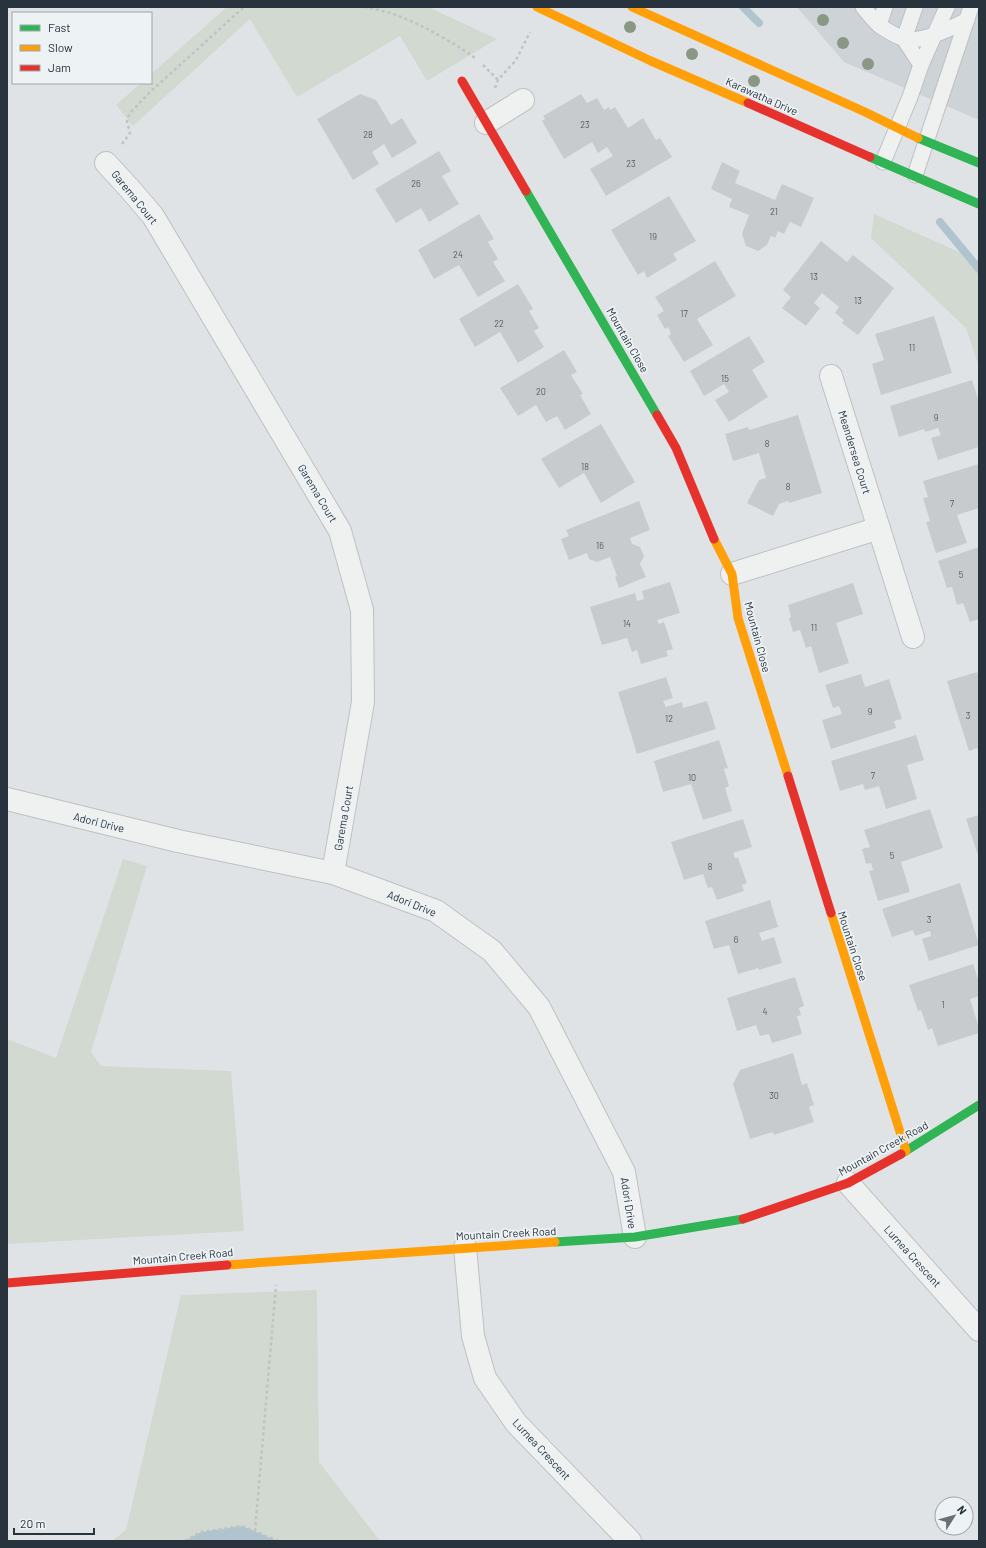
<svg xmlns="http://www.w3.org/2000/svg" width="986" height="1548" viewBox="0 0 986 1548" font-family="Barlow,sans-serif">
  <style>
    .built { fill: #ced3d8 }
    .green { fill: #d2d9d0 }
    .water { fill: #afc4cf }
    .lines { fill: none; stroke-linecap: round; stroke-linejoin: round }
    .stream { stroke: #afc4cf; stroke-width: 8 }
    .building { fill: #c8cbcd }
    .lane-casing { stroke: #bec1c3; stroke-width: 17 }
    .street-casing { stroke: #bec1c3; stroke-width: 24 }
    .path { stroke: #bec3c5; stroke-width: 2.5; stroke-dasharray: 3 3; stroke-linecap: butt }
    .lane { stroke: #eff1f1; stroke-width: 15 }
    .street { stroke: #eff1f1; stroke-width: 22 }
    .fast { stroke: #30b455; stroke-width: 9 }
    .slow { stroke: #ff9f0a; stroke-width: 9 }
    .jam { stroke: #e5322d; stroke-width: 9 }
    .tree { fill: #899784 }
    .labels { text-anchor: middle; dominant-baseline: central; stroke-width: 3.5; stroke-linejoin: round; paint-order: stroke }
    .number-label { font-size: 9px; fill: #515a62 }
    .street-label { font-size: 11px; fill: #28333d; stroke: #edf2f5 }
  </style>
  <rect width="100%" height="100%" fill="#e0e3e5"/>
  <path class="built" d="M797,7H979V120L844,62Z"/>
  <path class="green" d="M227,7H428L497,39L427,81L400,36L297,97L250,19L133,126L116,105L141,83H151V74Z
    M874,214L979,261V367L966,328L871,238Z
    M123,859L147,866L91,1052L101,1066L231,1071L244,1231L7,1244V1039L56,1058Z
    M317,1290L319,1462L380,1541H278L242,1526L201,1532L185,1541H112L126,1530L181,1295Z"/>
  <path class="water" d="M242,1526L278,1541H185L201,1532Z"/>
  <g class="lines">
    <path class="stream" d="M743,7L759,23
      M940,222L979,269"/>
  </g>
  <path class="building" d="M360,94L376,100L391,125L402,118L417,143L392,158L384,144L372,152L379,164L353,180L317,119Z
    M581,94L587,103L597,98L604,110L609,107L610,110L615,107L628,128L643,118L656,140L660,138L672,157L606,196L590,169L613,156L607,147L598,153L592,142L564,159L542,121L545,119L543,116Z
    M439,151L451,171L442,176L459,204L429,222L421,208L396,223L375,189Z
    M722,162L740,171L735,183L775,200L782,184L814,198L801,227L790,222L784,234L778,231L775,238L771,236L767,245L758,251L746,246L742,234L749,215L729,207L732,199L711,189Z
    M669,196L696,241L673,254L677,260L647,278L644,271L638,275L611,230Z
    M479,214L494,239L488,242L498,259L493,262L505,281L478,297L459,265L434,279L418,250Z
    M821,241L847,262L853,255L894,288L858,335L842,323L844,320L835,313L839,307L822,293L814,303L820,308L806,326L782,308L791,297L783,290Z
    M715,261L736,296L697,319L713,345L684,362L668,336L671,334L668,327L665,329L657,315L664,311L655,297Z
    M518,284L533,309L529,311L539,328L534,331L544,347L518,363L500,332L475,347L459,319Z
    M934,316L952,373L881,395L872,364L884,360L875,334Z
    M749,336L765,362L752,370L768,397L729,422L715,400L729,392L724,384L704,396L690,371Z
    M564,350L577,372L571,375L583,394L580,395L591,414L565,430L557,416L546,422L536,405L518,416L500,388Z
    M972,380L979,402V447L938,460L931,438L941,435L938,428L925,432L924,429L899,437L890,406Z
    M798,415L822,493L789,503L788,501L779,504L773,516L747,503L759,480L766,478L759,453L733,461L725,434L748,427L749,430Z
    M601,424L635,482L601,503L584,473L559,488L541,459Z
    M979,464V508L957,515L967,543L936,553L926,522L930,521L923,498L928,497L923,481Z
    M639,501L650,530L630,538L632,544L640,547L644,556L640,564L646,577L619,588L615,577L617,576L610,557L597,562L589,559L587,553L569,560L561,539L569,536L566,530Z
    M979,547V619L970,622L963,603L957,605L952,587L947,588L938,561Z
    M670,582L680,613L657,620L659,624L664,622L673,649L666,651L668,656L641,664L637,650L632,652L627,638L602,645L590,607L635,593L637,601L644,599L642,591Z
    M853,583L863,614L836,623L849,663L819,673L811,646L806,648L800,630L793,632L789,618L791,617L788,605Z
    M977,672L979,678V752L977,748L969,751L947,681Z
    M861,674L865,687L889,679L902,719L894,721L896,728L831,749L822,720L842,714L839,706L833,708L825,685Z
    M666,677L673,698L663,701L666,707L682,702L683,708L707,701L716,729L637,754L618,692Z
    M916,735L924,760L907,765L917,799L886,809L879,786L865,790L863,784L840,791L831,761Z
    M719,740L728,768L724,769L729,786L725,788L732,811L703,820L691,784L663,792L654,761Z
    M930,809L943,848L901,862L910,892L878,901L869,871L873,870L871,863L866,864L862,849L870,847L864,830Z
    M979,815V858L966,819Z
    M743,819L752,847L733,853L735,858H738L747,883L742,885L744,891L717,900L712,887L708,888L703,874L684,880L671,842Z
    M960,883L979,945L929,961L922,939L931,936L930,931L915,936L913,930L892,937L882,909Z
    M770,900L778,927L759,933L762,941L774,937L782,963L759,970L758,968L738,974L729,945L714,949L705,921Z
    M973,964L979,982V996L970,999L979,1028V1033L938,1046L932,1028L928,1030L921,1010L918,1011L909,985Z
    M795,977L804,1006L799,1008L801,1015L797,1016L802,1034L772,1043L769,1034L760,1036L756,1025L737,1031L727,998Z
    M793,1053L802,1085L807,1083L814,1105L809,1107L814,1122L774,1135L773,1132L750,1139L733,1084L740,1070Z"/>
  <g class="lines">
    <defs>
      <path id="lane" d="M863,7C868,13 874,21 880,26C886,30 898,37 905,39C923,43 951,28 967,20
        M879,25L885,7
        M904,39L915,7
        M904,39L921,65
        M883,162L910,97L921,65L947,7
        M915,175L971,7"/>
      <path id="street" d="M486,123L523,100
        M106,163L129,188L153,216L340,531L362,610L363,702L333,873
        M831,376L913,637
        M732,574L879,528
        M7,799L178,841L333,873L436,911L492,951L539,1007L624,1172L635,1237
        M848,1183L979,1330
        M465,1247L473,1336L485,1378L516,1423L630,1541"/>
    </defs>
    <use href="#lane" class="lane-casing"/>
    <use href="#street" class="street-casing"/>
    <path class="path" d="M364,7C395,12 415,22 442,37C454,44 465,50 476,59
      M483,65L498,80
      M495,88L498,80L516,60L530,32
      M122,144L130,133L127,122L128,117L132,111L150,92L244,7
      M255,1531L276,1285
      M185,1541L201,1532L242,1526L278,1541"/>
    <use href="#lane" class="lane"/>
    <use href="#street" class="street"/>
    <path class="fast" d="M918,138L979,163
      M870,157L979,204
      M526,191L657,415
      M901,1154L979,1105
      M555,1242L635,1237L743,1219"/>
    <path class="slow" d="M537,7L651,61L748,103
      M632,7L865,112L918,138
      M714,539L732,574L738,618L788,776
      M831,913L906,1151
      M227,1265L555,1242"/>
    <path class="jam" d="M462,81L526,191
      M748,103L870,157
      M657,415L676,448L714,539
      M788,776L831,913
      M743,1219L848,1183L901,1154
      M7,1283L227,1265"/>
  </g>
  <g class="tree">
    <circle cx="823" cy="20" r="6"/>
    <circle cx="630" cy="27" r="6"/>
    <circle cx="843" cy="43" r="6"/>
    <circle cx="692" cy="54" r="6"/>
    <circle cx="868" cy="64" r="6"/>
    <circle cx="754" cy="81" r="6"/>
  </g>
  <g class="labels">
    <g class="number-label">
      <text x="585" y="124">23</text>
      <text x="368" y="134">28</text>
      <text x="631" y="163">23</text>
      <text x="416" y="183">26</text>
      <text x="774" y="211">21</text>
      <text x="653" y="236">19</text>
      <text x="458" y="254">24</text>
      <text x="814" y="276">13</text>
      <text x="858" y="300">13</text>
      <text x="684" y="313">17</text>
      <text x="499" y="323">22</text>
      <text x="912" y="347">11</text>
      <text x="725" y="378">15</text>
      <text x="541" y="391">20</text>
      <text x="936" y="417">9</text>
      <text x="767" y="443">8</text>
      <text x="585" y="466">18</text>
      <text x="788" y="486">8</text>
      <text x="952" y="503">7</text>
      <text x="600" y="545">16</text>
      <text x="961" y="574">5</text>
      <text x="627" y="623">14</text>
      <text x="814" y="627">11</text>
      <text x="870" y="711">9</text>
      <text x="968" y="715">3</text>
      <text x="669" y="718">12</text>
      <text x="873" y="775">7</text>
      <text x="692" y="777">10</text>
      <text x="892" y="855">5</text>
      <text x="710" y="866">8</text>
      <text x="929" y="919">3</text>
      <text x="736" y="939">6</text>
      <text x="943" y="1004">1</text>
      <text x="765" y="1011">4</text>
      <text x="774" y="1095">30</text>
    </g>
    <g class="street-label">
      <text transform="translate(762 96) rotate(24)">Karawatha Drive</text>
      <text transform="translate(135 197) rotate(51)">Garema Court</text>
      <text transform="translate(628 340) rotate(60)">Mountain Close</text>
      <text transform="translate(855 452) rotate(73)">Meandersea Court</text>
      <text transform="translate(318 493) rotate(59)">Garema Court</text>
      <text transform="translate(758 637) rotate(75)">Mountain Close</text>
      <text transform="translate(343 818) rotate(-80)">Garema Court</text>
      <text transform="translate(99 822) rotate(14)">Adori Drive</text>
      <text transform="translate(412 903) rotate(22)">Adori Drive</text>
      <text transform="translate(853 946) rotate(72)">Mountain Close</text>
      <text transform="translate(883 1148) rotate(-29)">Mountain Creek Road</text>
      <text transform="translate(629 1203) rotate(81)">Adori Drive</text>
      <text transform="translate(506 1233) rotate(-3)">Mountain Creek Road</text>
      <text transform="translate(183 1256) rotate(-5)">Mountain Creek Road</text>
      <text transform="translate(913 1256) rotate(48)">Lurnea Crescent</text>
      <text transform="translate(542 1449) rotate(47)">Lurnea Crescent</text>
    </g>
  </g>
  <rect width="986" height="1548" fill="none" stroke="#28333d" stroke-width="16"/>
  <rect x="12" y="12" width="140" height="72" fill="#edf2f5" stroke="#9ea6ab"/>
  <rect x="20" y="25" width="20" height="6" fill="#30b455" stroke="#9ea6ab"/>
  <text x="48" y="32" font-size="12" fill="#28333d">Fast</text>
  <rect x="20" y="45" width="20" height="6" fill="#ff9f0a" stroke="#9ea6ab"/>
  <text x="48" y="52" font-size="12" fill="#28333d">Slow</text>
  <rect x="20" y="65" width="20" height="6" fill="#e5322d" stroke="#9ea6ab"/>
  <text x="48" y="72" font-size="12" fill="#28333d">Jam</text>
  <g transform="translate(954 1516) rotate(53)"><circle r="19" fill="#edf2f5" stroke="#9ea6ab"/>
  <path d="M0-3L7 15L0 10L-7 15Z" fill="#687178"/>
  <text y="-6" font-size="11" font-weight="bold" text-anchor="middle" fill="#28333d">N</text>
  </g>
  <path d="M14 1528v6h80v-6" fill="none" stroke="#28333d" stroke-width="2"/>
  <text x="20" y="1528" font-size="12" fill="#28333d" stroke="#edf2f5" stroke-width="3" paint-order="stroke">20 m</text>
</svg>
